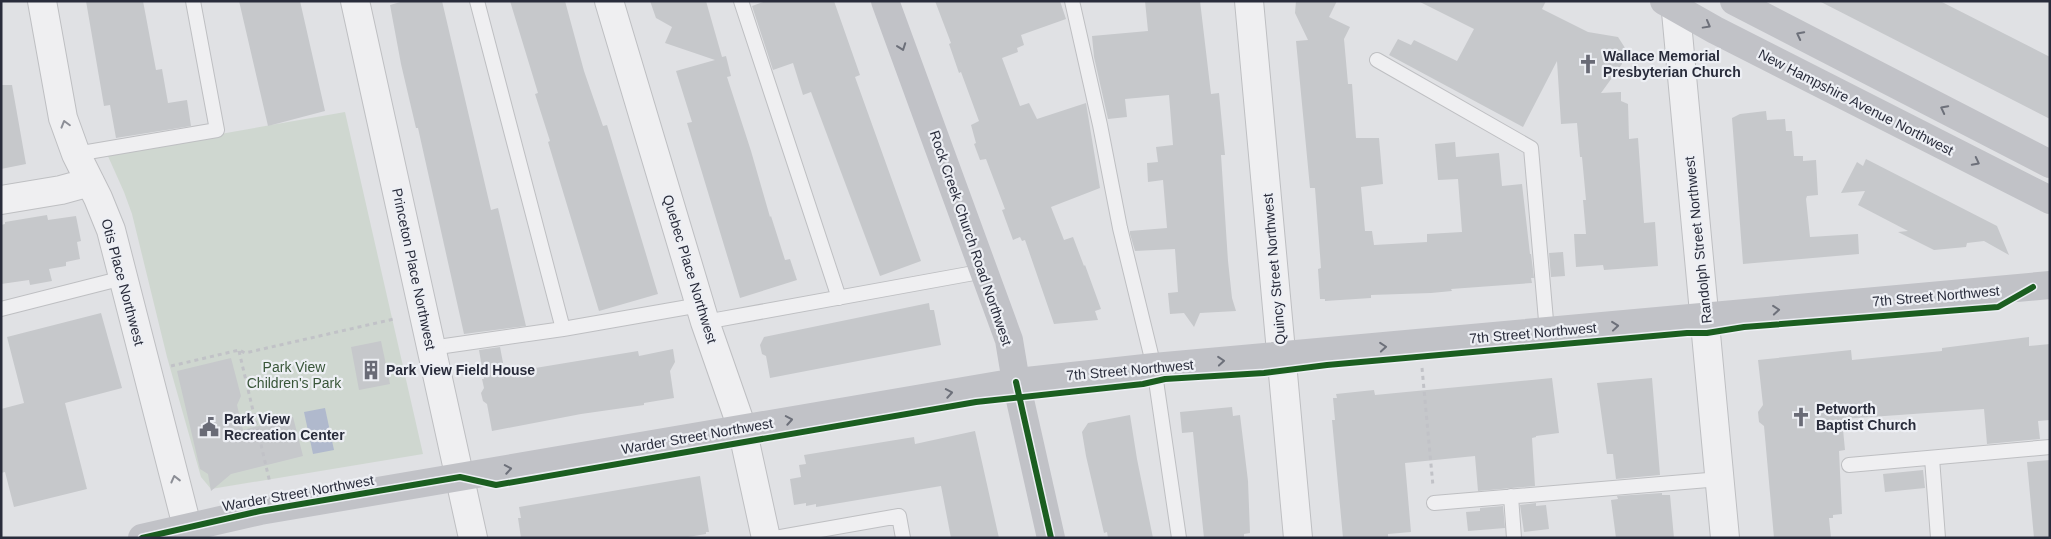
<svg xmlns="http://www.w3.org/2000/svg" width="2051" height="539" viewBox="0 0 2051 539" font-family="Helvetica,sans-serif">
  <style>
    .green { fill: #cfd7d0 }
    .water { fill: #b0b9cd }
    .building { fill: #c6c8cb }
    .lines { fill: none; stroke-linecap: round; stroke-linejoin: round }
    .lane-casing { stroke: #bebfc2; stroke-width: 16 }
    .street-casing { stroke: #bebfc2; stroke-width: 30 }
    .path { stroke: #c1c2c7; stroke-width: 3; stroke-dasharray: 4 4; stroke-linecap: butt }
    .lane { stroke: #efeff1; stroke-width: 14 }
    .street { stroke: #efeff1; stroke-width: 28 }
    .secondary { stroke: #c1c2c7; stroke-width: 28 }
    .cycleway-casing { stroke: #edeff4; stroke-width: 9 }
    .cycleway { stroke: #1b5e20; stroke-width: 6 }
    .oneway { stroke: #6d707a }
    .oneway2 { stroke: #8c8e96 }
    .labels { text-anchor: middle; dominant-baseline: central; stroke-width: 4.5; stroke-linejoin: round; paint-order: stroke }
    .poi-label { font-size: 14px; font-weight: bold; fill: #292c3b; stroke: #edeff4; text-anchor: start }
    .street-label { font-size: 14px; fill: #292c3b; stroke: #edeff4 }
    .park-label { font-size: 14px; fill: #385538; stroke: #edeff4 }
  </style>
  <rect width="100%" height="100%" fill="#e0e1e4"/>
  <path class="green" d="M345,112L423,454L211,489L201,477L167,357L132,214L124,192L107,154Z"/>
  <path class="water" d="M325,408L334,450L313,454L304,412Z"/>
  <path class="building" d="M86,1H143L156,70L162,69L168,103L187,100L191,126L116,138L110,105L104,106Z
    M239,1H300L325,111L268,126Z
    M404,1H442L491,210L498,208L526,326L464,334L418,128H416L401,64L390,5Z
    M510,1H565L584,71L603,126L607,125L658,294L599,311L548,142L550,141L535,94L538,93Z
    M650,1H706L722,57L726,56L731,76L727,77L751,151L770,217L771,216L785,260L790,259L797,280L740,298L687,123L692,122L676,71L715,60L665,43L672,27L656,18Z
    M766,1H834L860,75L855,77L921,261L880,276L811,92L803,95L793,63L773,70L752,6Z
    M935,1H1060L1066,19L1021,35L1024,45L1017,48L1018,52L1002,58L1020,106L1029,103L1037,119L1086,103L1100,188L1051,207L1064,240L1073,237L1084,266L1085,265L1101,309L1095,311L1098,320L1054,324L1025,240L1022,241L1020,237L1013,240L1002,210L1005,209L986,159L980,160L974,144L976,143L971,125L979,121L961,72L959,73L949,44L951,43Z
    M1145,1H1200L1211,94L1219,93L1225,155H1221L1228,261L1232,298L1236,311L1200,313L1194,327L1184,313L1170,314L1168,293L1178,292L1175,249L1135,251L1130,234V231L1167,228L1163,180L1148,182L1147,163L1158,162L1156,147L1173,145L1169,95L1125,99L1127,117L1108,119L1094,57L1092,36L1148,31Z
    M1296,1H1337L1329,17L1350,27L1344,39L1348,84H1352L1356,138H1379L1383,184L1361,187L1365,231H1372L1374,245L1427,242V234L1462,232L1458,179L1438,180L1435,144L1455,142L1456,157L1499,153L1502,186L1522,184L1530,254H1531L1534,278H1531L1532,283L1451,289L1452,291L1431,293L1371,295V298L1325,301V299H1320L1318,269L1321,268L1315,188H1310L1296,41L1308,40L1295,13Z
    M1418,1H1546L1542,9L1588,32L1618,37L1627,51L1621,55L1622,64L1601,93L1621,92V101L1628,104L1629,139L1638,138L1644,223L1655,222L1658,266L1604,270L1603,265L1576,267L1574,234H1586L1583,200H1586L1582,157H1580L1577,123L1561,124L1557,61L1523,127L1389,55L1398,39L1411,45L1414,40L1457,61L1474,29Z
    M1819,1H1940L2050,57V119Z
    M1,85H12L26,164L1,169Z
    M1766,111L1767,120L1785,119L1786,131H1792L1794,156H1803V161L1816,160L1818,195L1807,196L1806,199L1810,237L1858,234L1859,254L1743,264L1732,118L1740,114Z
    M1866,159L1997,226L2009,255L1984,241L1967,243L1966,247L1934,250L1898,232L1908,231L1858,205L1865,191L1841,193L1857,162L1863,166Z
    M47,215L48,220L76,216L81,241L77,242L80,259L66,262V266L49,269L52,281L30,285L29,280L1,284V225L5,224V222Z
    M1563,252L1565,276L1551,277L1549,253Z
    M929,303L930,310H934L941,345L770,378L766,356L762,354L760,345L764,337Z
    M101,313L122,388L65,403L87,489L14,507L5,472L1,473V409L24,403L7,337Z
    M2029,337V346L2050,344V420L2038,421L2040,439L1987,444L1984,409L1842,419L1845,450L1839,451L1842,514L1833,515V518H1829L1831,538H1774L1764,426L1759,422L1758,412L1763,405L1758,360L1851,350L1852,360L1942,351V348Z
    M381,341L390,384L359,390L351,347Z
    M500,347L505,373L638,351L639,356L673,349L675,362L670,371L674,398L644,403V405L581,414L492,431L487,404L483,401L481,393L484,388L482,379H484L479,350Z
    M231,358L241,396L237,405L243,430L293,417L303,456L231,474L211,491L208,474L200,469L177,371Z
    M1552,378L1559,433L1536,436V437L1532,438L1535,486L1478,491L1475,456L1405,463L1411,532L1388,534V538H1343L1332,420H1335L1333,398H1337L1336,394L1374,390L1375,395Z
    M1652,378L1660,475L1616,479L1613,454H1607L1597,383Z
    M1232,407L1233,416L1240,415L1248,481L1250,533L1244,534V538H1204L1193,432L1182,433L1180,412Z
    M1130,415L1137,459L1153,538H1108L1107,532L1104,533L1086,456L1082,432L1088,423Z
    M975,431L999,538H951L941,486L816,507V504L806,506V503L794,505L790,479L801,477L799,465L806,464L804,455L914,437L915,444Z
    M2050,460V538H2034L2027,462Z
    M1923,470L1925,488L1885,492L1883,474Z
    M700,476L709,532H706V534L682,538H521L518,518H521L519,507Z
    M1662,493V495H1670L1674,538H1616L1611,500L1618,499L1617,496Z
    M1536,503V506L1546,505L1549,529L1524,532L1520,505Z
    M1503,506L1505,528L1468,531L1466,512L1480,511V508Z"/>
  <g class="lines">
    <defs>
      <path id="lane" d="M477,1L563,329
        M741,1L839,298
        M1072,1L1100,125L1120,228L1154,367L1179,538
        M1377,60L1531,148L1547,332
        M76,154L217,130L193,1
        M1,309L123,278
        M705,322L985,271
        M431,348L563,329L700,305
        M1932,458L1938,538
        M1849,465L2050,447
        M1511,496L1514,538
        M1434,503L1720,479
        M775,538L899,516L903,538"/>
      <path id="street" d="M42,1L63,118L76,154L98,198L111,230L190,538
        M355,1L473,538
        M609,1L705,322L742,428L766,538
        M1249,1L1298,538
        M1675,1L1725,538
        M1,200L61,190L90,182"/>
    </defs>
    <use href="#lane" class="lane-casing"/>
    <use href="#street" class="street-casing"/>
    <path class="path" d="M239,351L270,483
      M171,366L239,350L245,353L394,319
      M1422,368L1433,486"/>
    <use href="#lane" class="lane"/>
    <use href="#street" class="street"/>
    <path class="secondary" d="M885,1L1009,340L1016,382L1051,538
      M1664,1L1715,30L2050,200
      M1734,1L2050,164
      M142,538L260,511L1016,382L1154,367L2050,285"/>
    <defs>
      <path id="cycleway" d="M1016,382L1051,538
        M142,538L260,511L460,477L496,485L976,402L1143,384L1165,379L1264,373L1327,365L1687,333H1707L1744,327L1998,307L2033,287"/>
    </defs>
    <use href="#cycleway" class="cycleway-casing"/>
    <use href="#cycleway" class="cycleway"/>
  </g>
  <defs><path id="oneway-chevron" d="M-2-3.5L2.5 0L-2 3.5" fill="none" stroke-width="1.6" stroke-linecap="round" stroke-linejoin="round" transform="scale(1.25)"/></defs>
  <g class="oneway">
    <use href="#oneway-chevron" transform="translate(1707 25) rotate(29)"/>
    <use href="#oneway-chevron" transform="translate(1800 35) rotate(-153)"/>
    <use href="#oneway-chevron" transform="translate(902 47) rotate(70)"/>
    <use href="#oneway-chevron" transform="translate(1944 109) rotate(-153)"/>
    <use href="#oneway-chevron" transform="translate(1976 162) rotate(27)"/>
    <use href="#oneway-chevron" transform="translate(1776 310) rotate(-5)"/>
    <use href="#oneway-chevron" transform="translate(1615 326) rotate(-6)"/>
    <use href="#oneway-chevron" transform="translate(1383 347) rotate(-5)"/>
    <use href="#oneway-chevron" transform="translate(1221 361) rotate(-5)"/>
    <use href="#oneway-chevron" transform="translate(949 393) rotate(-10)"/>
    <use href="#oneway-chevron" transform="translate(789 420) rotate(-10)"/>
    <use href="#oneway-chevron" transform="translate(508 469) rotate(-10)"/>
  </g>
  <g class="oneway2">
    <use href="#oneway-chevron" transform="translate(65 124) rotate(-106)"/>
    <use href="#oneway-chevron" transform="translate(175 479) rotate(-104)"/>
  </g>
  <defs>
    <symbol id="church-bare" viewBox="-9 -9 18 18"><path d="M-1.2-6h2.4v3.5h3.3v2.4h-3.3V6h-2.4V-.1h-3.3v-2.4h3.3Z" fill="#696b76" stroke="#edeff4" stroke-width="2.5" paint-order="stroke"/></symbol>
    <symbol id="building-bare" viewBox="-9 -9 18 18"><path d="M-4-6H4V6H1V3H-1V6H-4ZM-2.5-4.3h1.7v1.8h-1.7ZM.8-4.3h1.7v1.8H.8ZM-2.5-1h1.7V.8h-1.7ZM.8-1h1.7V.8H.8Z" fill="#696b76" stroke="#edeff4" stroke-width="2.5" paint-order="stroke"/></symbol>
    <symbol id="civic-bare" viewBox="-9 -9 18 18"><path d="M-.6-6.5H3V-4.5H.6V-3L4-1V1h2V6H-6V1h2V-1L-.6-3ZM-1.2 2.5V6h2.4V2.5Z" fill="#696b76" stroke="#edeff4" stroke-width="2.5" paint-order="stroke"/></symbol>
  </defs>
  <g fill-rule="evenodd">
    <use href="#church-bare" x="1574" y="50" width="28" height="28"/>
    <use href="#building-bare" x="357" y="356" width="28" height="28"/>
    <use href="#church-bare" x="1787" y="403" width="28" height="28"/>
    <use href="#civic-bare" x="195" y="413" width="28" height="28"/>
  </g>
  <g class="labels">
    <g class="poi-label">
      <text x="1603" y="56">Wallace Memorial<tspan x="1603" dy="16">Presbyterian Church</tspan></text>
      <text x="386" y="370">Park View Field House</text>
      <text x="1816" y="409">Petworth<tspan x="1816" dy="16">Baptist Church</tspan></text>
      <text x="224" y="419">Park View<tspan x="224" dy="16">Recreation Center</tspan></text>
    </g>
    <g class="street-label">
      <text transform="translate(1856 102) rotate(27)">New Hampshire Avenue Northwest</text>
      <text transform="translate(971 238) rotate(71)">Rock Creek Church Road Northwest</text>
      <text transform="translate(1698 240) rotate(-96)">Randolph Street Northwest</text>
      <text transform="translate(414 269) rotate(78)">Princeton Place Northwest</text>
      <text transform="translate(690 269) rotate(73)">Quebec Place Northwest</text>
      <text transform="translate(1274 269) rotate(-95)">Quincy Street Northwest</text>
      <text transform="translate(123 282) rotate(75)">Otis Place Northwest</text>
      <text transform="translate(1936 296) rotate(-5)">7th Street Northwest</text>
      <text transform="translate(1533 333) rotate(-5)">7th Street Northwest</text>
      <text transform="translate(1130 370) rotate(-5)">7th Street Northwest</text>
      <text transform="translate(697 436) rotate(-10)">Warder Street Northwest</text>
      <text transform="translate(298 493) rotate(-10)">Warder Street Northwest</text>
    </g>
    <g class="park-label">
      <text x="294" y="367">Park View<tspan x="294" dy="16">Children's Park</tspan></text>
    </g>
  </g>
  <rect width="2051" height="539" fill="none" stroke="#292c3b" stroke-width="5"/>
</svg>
